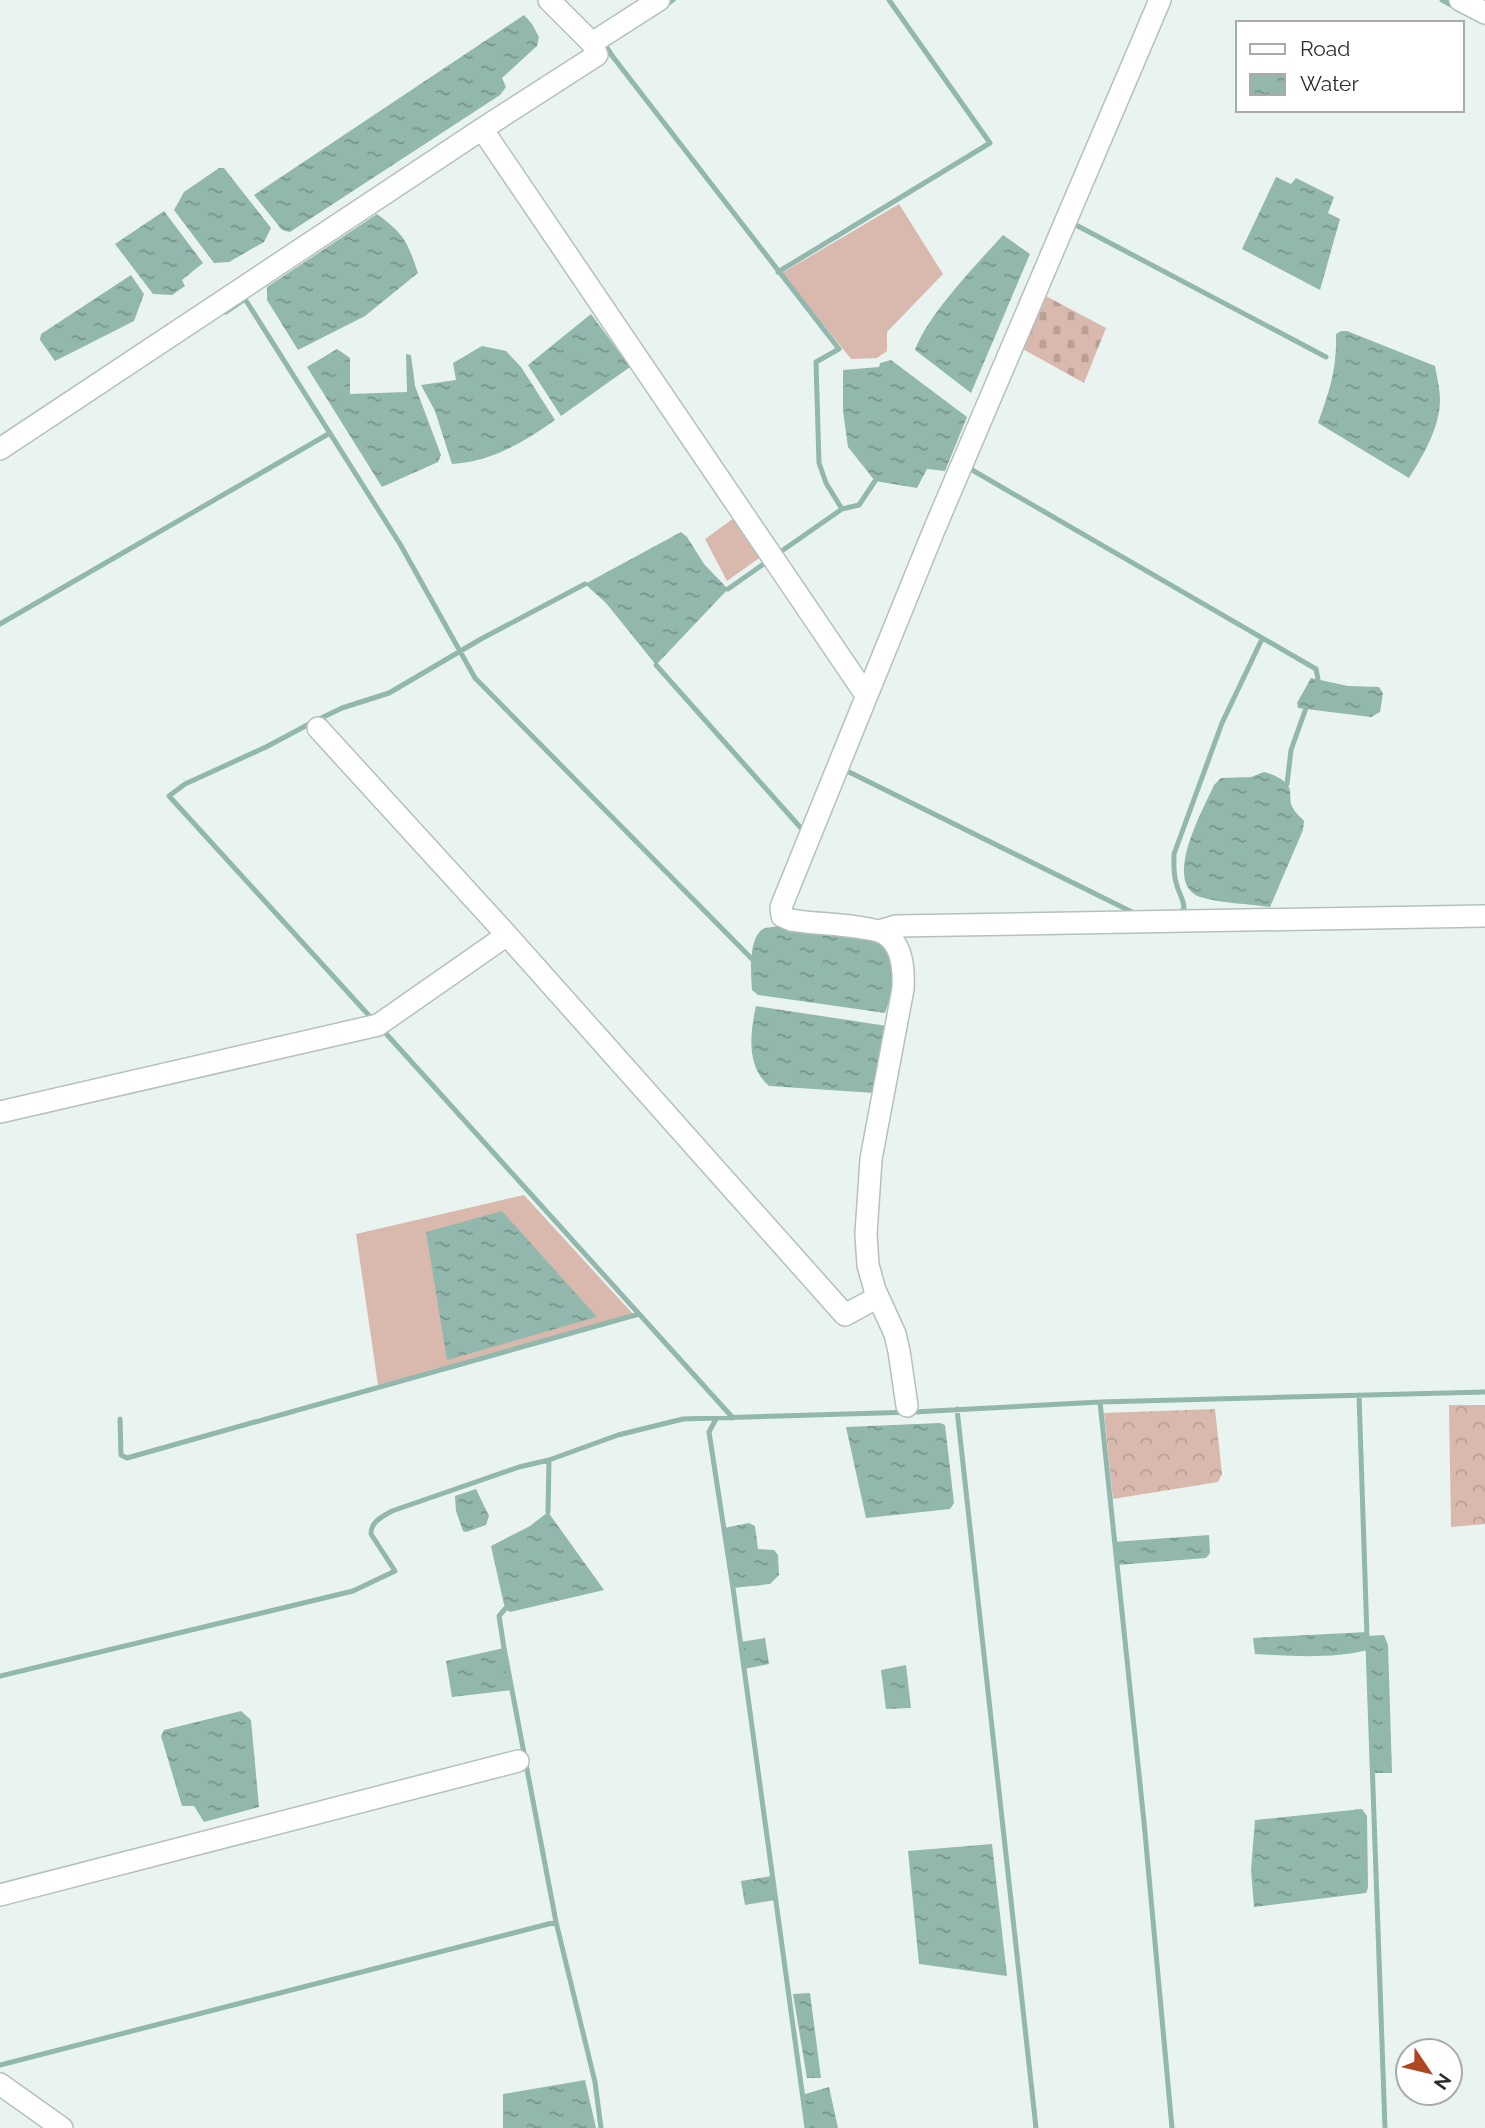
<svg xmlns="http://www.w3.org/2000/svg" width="1485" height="2128" viewBox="0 0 1485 2128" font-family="Raleway,sans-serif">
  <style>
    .grass { fill: #d9b9ae }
    .forest { fill: url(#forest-crowns) }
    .cemetery { fill: url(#cemetery-stones) }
    .water { fill: url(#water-ripples) }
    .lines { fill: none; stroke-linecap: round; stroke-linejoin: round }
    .stream { stroke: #92b7ac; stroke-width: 5 }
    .street-casing { stroke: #b5c0bc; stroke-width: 24 }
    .street { stroke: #fff; stroke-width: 21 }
  </style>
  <defs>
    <pattern id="forest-crowns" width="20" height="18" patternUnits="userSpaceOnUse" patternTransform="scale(1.75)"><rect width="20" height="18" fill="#d9b9ae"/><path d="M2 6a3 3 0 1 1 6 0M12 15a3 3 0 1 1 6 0" fill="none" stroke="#ba9f96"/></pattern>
    <pattern id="cemetery-stones" width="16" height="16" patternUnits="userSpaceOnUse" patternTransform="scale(1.75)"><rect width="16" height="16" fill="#d9b9ae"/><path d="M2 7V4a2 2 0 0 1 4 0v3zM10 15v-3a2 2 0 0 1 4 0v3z" fill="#ba9f96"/></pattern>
    <pattern id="water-ripples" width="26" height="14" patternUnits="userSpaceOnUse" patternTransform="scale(1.75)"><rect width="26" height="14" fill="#92b7ac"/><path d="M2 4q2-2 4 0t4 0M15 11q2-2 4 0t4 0" fill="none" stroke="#77958c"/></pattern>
  </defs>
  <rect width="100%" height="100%" fill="#e9f4f0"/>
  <path class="grass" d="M899,204L943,274L887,332V351L877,358L851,359L782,273Z
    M734,518L762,556L727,581L705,539Z
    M524,1195L633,1314L378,1385L356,1234Z"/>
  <path class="forest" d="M1449,1405H1485V1524L1451,1527Z
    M1215,1409L1222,1474L1218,1482L1113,1499L1104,1413Z"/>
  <path class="cemetery" d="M1044,295L1106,328L1084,383L1021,348Z"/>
  <path class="water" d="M524,15L532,24L539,37L537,46L502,78L506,87L500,95L290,232L282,230L254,195Z
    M219,168H224L271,228L264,242L229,262L214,263L174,210L184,192Z
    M1276,177L1291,184L1296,178L1334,197L1328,213L1340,219L1320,290L1242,249Z
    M164,211L203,263L182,280L185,286L172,295L153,294L115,244Z
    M377,214C405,235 407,241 418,273L365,316L298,350L267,300V287Z
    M1003,235L1030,254L971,393L915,350C928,314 977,264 1003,235Z
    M131,275L144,294L134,321L55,361L40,340L41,334Z
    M591,314L630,367L561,416L528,365Z
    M1341,331H1347L1435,366C1437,377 1440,389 1440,400C1440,427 1423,456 1409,478L1318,423C1330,390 1337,368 1336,334Z
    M482,346L506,351L521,367L555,420C524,442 491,462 452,464L435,411L421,385L456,380L453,363Z
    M337,349L350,358V394L407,392L406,354L411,355L415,386L441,455L438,462L382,487L307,367Z
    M891,360L967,417L945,471L927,469L917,488L875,481L848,447L843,411V370L879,367L880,363Z
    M681,532L687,537L704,564L728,589L656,665L606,603L585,584Z
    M1311,678L1348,686L1379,687L1383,693L1380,712L1371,717L1298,708L1297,703Z
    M1264,772C1273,774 1289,781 1290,791C1291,798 1289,802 1293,808C1295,813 1301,817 1304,821L1303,830L1270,907C1249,904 1220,903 1200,897C1161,883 1204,808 1214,785L1221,778L1251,777Z
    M780,926L876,941C899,957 894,991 885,1013L758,995L752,990C751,975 748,938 763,929C767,927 775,927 780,926Z
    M756,1006L887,1026L875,1093L769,1086C746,1066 750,1033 756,1006Z
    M502,1211L597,1317L447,1360L426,1232Z
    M940,1423L945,1425L954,1503L950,1509L866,1518L846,1427Z
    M476,1489L489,1516L486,1525L466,1532L463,1531L456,1511L455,1496Z
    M548,1512L604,1590L510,1612L505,1609L491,1546L530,1526Z
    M749,1523L755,1526L758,1549L774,1550L778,1555L779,1575L770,1584L733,1588L724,1528Z
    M1209,1535L1210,1553L1206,1558L1117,1565L1114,1542Z
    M1367,1632L1368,1636L1384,1635L1388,1645L1392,1773H1372L1368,1650C1332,1659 1292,1656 1255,1654L1253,1638Z
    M765,1638L769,1664L744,1669L740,1642Z
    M504,1648L512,1690L452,1697L446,1661Z
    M906,1665L911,1708L886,1709L881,1670Z
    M241,1711L251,1720L259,1807L204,1822L194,1806H182L161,1736L164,1730Z
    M1362,1809L1367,1816L1368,1888L1366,1893L1254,1907L1251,1870L1255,1820Z
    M992,1844L1007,1976L919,1964L908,1851Z
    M772,1876L775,1900L745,1905L741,1881Z
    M810,1993L821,2078H807L793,1994Z
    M585,2080L596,2128H503V2094Z
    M829,2087L838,2128H807L802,2095Z"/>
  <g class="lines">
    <path class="stream" d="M1442,0L1455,7
      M664,6L673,0
      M609,42L605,45L613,57L839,349L816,362L819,463L826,483L842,509
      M1074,224L1326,357
      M778,272L990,143L889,0
      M226,312L245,299L400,544L475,678L752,959
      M967,467L1316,669L1318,679
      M776,555L842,509L859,505L875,481
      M728,589L768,561
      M0,624L330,433
      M656,665L800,827
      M845,770L1134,913
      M1287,784L1291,750L1306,708
      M1178,914L1184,909C1184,898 1178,893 1176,882C1173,873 1174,864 1174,854L1222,723L1262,639
      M374,1021L169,796L185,784L266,747L313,722L342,708L389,693L481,639L585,584
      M381,1028L733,1418
      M1359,1395L1367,1637
      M1100,1402L1144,1822L1172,2128
      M957,1409L1036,2128
      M120,1419L121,1455L127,1458L639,1314
      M716,1419L709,1432L733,1588L807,2128
      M548,1512L549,1460
      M505,1609L499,1616L504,1648L556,1922L595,2082L601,2128
      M1368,1647L1385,2128
      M0,1676L353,1591L395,1571L371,1534C371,1521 382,1517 392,1511L519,1467L549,1460L618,1435L683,1419L914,1412L1100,1402L1485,1392
      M0,2065L556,1922"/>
    <defs>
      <path id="street" d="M1460,0L1485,13
        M592,43L659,0
        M482,129L866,695
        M0,449L482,129L597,55L592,43L549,0
        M318,728L507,935L845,1315L878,1297
        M879,931L896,926L1485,916
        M0,1112L378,1025L507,935
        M907,1406L899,1351L895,1334L875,1290L868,1265L866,1234L871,1159L903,989C904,970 903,945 885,934C871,925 811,924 791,920L782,916L781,907L934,530L1160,0
        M0,1895L518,1761
        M0,2084L62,2128"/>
    </defs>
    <use href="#street" class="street-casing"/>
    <use href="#street" class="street"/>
  </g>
  <rect x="1236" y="21" width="228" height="91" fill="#ffffff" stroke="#a9abab" stroke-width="2"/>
  <rect x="1250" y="44" width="35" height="10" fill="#ffffff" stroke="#a9abab" stroke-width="2"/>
  <text x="1300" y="56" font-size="21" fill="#292d2c">Road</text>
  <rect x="1250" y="74" width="35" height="21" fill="url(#water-ripples)" stroke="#a9abab" stroke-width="2"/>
  <text x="1300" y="91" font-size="21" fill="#292d2c">Water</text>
  <g transform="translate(1429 2072) rotate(125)"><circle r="33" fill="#ffffff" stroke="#a9abab" stroke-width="2"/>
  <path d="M0-5L12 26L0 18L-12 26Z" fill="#ae471f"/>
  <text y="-10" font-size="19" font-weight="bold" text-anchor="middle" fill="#292d2c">N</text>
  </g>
</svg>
